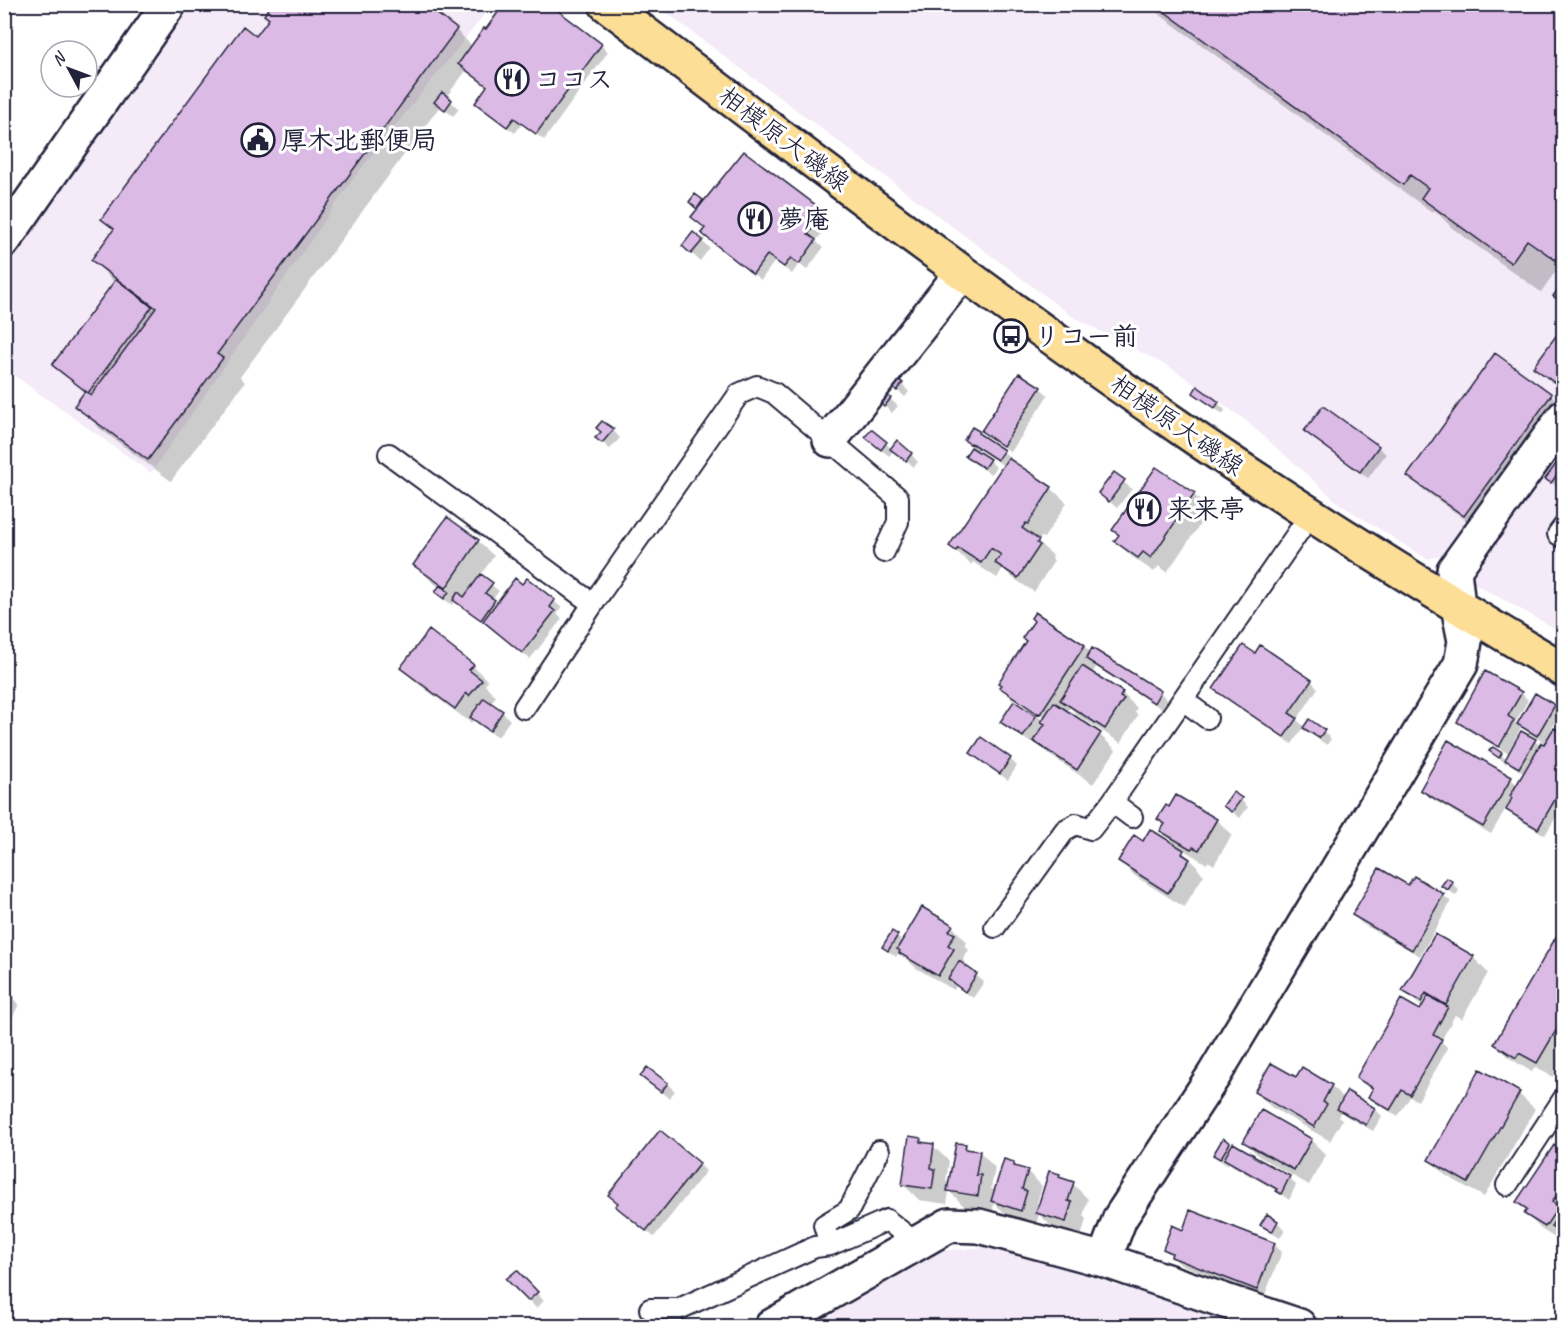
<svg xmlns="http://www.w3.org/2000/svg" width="1568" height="1331" viewBox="0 0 1568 1331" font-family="Caveat,'Klee One',sans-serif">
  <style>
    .built { fill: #f4eaf8 }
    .shadow { fill: #0003; fill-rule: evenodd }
    .building { fill: #dcbae6; stroke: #22223b; stroke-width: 1.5 }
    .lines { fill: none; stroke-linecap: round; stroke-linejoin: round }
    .service-casing { stroke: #22223b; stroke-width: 24 }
    .minor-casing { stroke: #22223b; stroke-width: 38 }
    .primary-casing { stroke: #22223b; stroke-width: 38 }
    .service { stroke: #fff; stroke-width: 20 }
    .minor { stroke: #fff; stroke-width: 33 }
    .primary { stroke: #fcde96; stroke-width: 33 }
    .labels { text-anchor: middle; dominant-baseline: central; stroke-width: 6; stroke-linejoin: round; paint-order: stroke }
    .poi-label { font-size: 26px; font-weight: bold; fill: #22223b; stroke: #fff; text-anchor: start }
    .street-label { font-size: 26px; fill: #22223b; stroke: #fff }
  </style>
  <rect width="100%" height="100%" fill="#fff"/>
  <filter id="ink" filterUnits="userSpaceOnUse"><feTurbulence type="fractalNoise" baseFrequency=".0167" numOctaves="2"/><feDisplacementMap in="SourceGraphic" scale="12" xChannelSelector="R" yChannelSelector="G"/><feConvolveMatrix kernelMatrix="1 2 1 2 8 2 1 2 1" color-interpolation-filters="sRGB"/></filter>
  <g filter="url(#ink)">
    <path class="built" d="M175,5H492L355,176L151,473L5,369V253Z
      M656,5H1563V390L1446,554L1427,559L1341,505L1244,419L1173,369L1072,316Z
      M1563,448V633L1468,580Z
      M1001,1246L1118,1286L1143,1280L1262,1326H813L937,1251Z"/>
    <path class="shadow" d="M421,4L456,30L472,46L601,45L608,52L544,140L522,124L515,133L484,110L488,87L466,71L446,97L459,109L453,116L440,106L240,377L245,382L171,481L99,428L76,405L86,391L61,373L54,365L115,283L93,260L114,230L103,219L256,38Z
      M1145,4H1564V272L1558,268L1541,292L1452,228L1435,210L1433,213Z
      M695,196L704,203L824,213L831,221L816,241L823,248L807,270L799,264L792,274L775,261L761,280L710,240L699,210L691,202Z
      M693,234L710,248L700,261L691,253Z
      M1564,328V387L1563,389L1542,374L1535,367Z
      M1020,375L1040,388L1048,395L1011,452L990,438L983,431Z
      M902,384L909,392L905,397L892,386Z
      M1195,393L1218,403L1225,410L1223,414L1202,400Z
      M885,395L898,406L892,413L880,402Z
      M1551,395L1564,407L1480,530L1425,491L1409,475Z
      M1324,408L1378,447L1386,454L1368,478L1313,438L1306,431Z
      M613,430L620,438L610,449L597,438Z
      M871,431L892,449L911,454L918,462L914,467L894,450L889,456L874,444Z
      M978,432L986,440L1003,451L1010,458L1009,460L1051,488L1067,503L1044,538L1041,537L1038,542L1053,556L1052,559L1054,561L1034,592L1013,578L1003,568L997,578L973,562L971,565L951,546L1004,466L979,449L976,452L989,460L996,467L991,474L974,463L967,455L972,447L966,440Z
      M1564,456V482L1559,489L1547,478Z
      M1157,469L1194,495L1210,510L1167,572L1159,566L1154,572L1131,556L1116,541Z
      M1114,474L1132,489L1117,508L1100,493Z
      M447,519L478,541L494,556L480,576L499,591L492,600L497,604L523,586L554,601L562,608L557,614L562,619L530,659L489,625L463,607L456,600L452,605L444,599L437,592L440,588L430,580L415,565Z
      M1035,614L1084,646L1091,653L1160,692L1167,700L1162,709L1096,667L1092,674L1122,693L1137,708L1135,712L1138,715L1121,743L1077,715L1070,707L1067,712L1100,735L1116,750L1093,784L1051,756L1033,739L1031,743L1010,729L1002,722L1015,702L1001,687L1028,641L1036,621ZM1013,696L1045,717L1043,720L1013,699ZM1044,722L1046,725L1038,737L1036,735Z
      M473,666L488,681L485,685L496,696L490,704L502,712L510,720L498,737L479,725L474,719L471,723L417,683L402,668Z
      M1311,681L1318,688L1297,720L1304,726L1292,744L1222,696L1215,689Z
      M1521,693L1528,700L1515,723L1518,725L1535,696L1554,706L1561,713L1552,728L1564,735V804L1545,835L1515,817L1506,808L1491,834L1429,797L1422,790L1511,779L1518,786L1525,774L1514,767L1508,761L1506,764L1491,751L1501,754L1506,760L1509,754L1466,729L1459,722ZM1521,727L1526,731L1543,742L1541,747L1535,741L1516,742L1514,741Z
      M1309,722L1324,732L1331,739L1327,745L1312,735L1305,727Z
      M972,753L1010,759L1017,766L1008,780L979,760Z
      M1177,797L1217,820L1232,835L1214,865L1208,861L1207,864L1182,849L1181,850L1198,867L1197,868L1204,875L1184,907L1135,876L1120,861L1144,843L1178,847L1162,831L1165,826L1159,819L1169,810Z
      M1241,800L1248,807L1240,818L1225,806Z
      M1452,883L1459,890L1456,896L1443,886Z
      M1409,887L1443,895L1451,902L1420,956L1361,923L1354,915Z
      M952,926L967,942L965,946L969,950L963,960L968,965L967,968L984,982L973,998L956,986L954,990L916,968L899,952L896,957L883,947L892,933L903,942Z
      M1564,926V1058L1553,1077L1535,1067L1532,1072L1511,1059L1495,1044Z
      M1473,957L1488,973L1462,1019L1455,1015L1441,1041L1448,1048L1418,1101L1410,1097L1398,1116L1377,1104L1369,1097L1373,1090L1365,1085L1358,1078L1423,1008L1404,991Z
      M4,993L12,997L19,1004L10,1023L4,1020Z
      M1481,1071L1519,1094L1535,1109L1484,1197L1445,1175L1430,1160Z
      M642,1076L667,1084L675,1091L669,1098L649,1083Z
      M1296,1079L1331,1086L1345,1099L1375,1109L1382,1116L1373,1131L1346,1116L1341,1111L1338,1117L1342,1120L1330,1141L1271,1107L1256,1092Z
      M920,1139L926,1144L933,1146L949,1161L946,1181L950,1185L957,1144L966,1146L971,1151L980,1152L995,1168L991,1188L995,1191L1014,1163L1019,1169L1027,1171L1042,1186L1037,1203L1040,1206L1059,1175L1065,1181L1073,1184L1088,1199L1083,1216L1086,1219L1081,1237L1053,1228L1039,1214L1036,1225L1008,1216L994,1203L993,1210L964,1206L949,1191L947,1204L919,1200L903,1184Z
      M1311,1140L1326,1155L1309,1185L1260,1157L1245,1142Z
      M1229,1144L1232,1147L1233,1145L1253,1156L1258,1161L1289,1177L1296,1185L1289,1200L1277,1191L1233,1166L1229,1162L1228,1165L1222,1162L1214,1155Z
      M1564,1153V1238L1561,1242L1541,1229L1526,1214L1528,1211L1518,1202Z
      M699,1164L706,1171L654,1237L624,1213Z
      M1191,1212L1275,1245L1282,1252L1264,1297L1180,1264L1164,1249L1184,1232Z
      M1268,1216L1277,1222L1285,1229L1280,1238L1270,1232L1262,1224Z
      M517,1272L544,1301L536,1308L509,1279Z"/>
    <path class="building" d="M272,4H424L457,29L217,354L223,358L148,460L74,406L85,391L91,395L156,308L91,260L114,229L101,219L243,26L256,36L269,19L264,15Z
      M504,4H549L602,44L536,134L514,118L507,127L475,103L487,86L458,64L484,28L486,29Z
      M1154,4H1564V266L1527,240L1511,263L1421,198L1428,188L1410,175L1403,185Z
      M442,92L452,100L445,110L434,102Z
      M744,151L825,212L808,234L816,240L799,264L791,258L784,267L767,255L753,274L701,233L705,228L691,217Z
      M695,194L703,200L697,209L689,202Z
      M693,232L703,240L691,254L682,246Z
      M116,279L152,307L88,393L52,365Z
      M1564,281V304L1553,296Z
      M1564,325V370L1555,383L1533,367Z
      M1495,353L1552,394L1464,516L1407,476Z
      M1019,373L1041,387L1003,446L981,431Z
      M896,378L903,383L897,391L890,386Z
      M1197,386L1219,402L1215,408L1193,393Z
      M885,393L891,398L884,407L878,402Z
      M1323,406L1379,446L1360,472L1304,431Z
      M602,421L614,429L602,443L595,438L601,432L596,428Z
      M972,427L979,431L978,433L1004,450L997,460L971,443L970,444L964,440Z
      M871,429L887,442L881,450L865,437Z
      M897,440L912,453L906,461L890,449Z
      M971,447L990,459L984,468L965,456Z
      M1564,453V465L1551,483L1545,479Z
      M1008,458L1052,487L1028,524L1026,523L1022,528L1039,540L1037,543L1040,545L1018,578L995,563L1001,555L991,548L981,563L958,548L956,551L949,546Z
      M1156,467L1195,493L1151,558L1143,552L1138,558L1114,541L1119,535L1112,530Z
      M1114,472L1125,480L1109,502L1098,493Z
      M447,517L479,540L446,588L413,565Z
      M481,574L493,583L485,593L495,600L481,620L453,600L458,592L464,597Z
      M515,578L522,584L527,578L555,600L550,607L555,611L522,653L483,621Z
      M440,585L449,592L444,599L435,592Z
      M1035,612L1085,645L1040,714L1038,713V714L999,687L1001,685L998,683L1026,641L1022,638L1034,621L1031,618Z
      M429,630L474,665L469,670L482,680L469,696L466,693L455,709L400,668Z
      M1243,645L1255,653L1260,645L1312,680L1289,713L1297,718L1284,737L1213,689Z
      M1092,648L1161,691L1154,703L1086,659Z
      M1082,666L1123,692L1120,697L1124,699L1105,729L1060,700Z
      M1485,671L1522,692L1508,716L1514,720L1499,747L1457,722Z
      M1535,693L1555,705L1537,736L1517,724Z
      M484,698L503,711L490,731L470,717Z
      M1014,701L1036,716L1023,737L1000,722Z
      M1054,702L1101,733L1077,770L1033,741L1045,724L1041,722Z
      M1309,719L1325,730L1319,738L1303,728Z
      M1554,728L1564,733V784L1538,829L1506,810L1512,798L1510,796L1541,743L1544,744Z
      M1521,731L1536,739L1519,768L1505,760Z
      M981,737L1011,758L1000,774L970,753Z
      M1448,740L1512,777L1483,827L1420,790Z
      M1493,747L1502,753L1499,758L1489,751Z
      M1233,792L1242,798L1232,812L1223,806Z
      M1176,795L1217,819L1199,850L1193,847L1191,849L1160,831L1165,824L1157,819L1166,805L1169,807Z
      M1150,829L1184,850L1182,854L1190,859L1168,893L1118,861L1134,835L1143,841Z
      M1379,868L1408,885L1414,876L1444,894L1412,950L1352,915Z
      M1447,878L1453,882L1448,890L1441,886Z
      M922,907L953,925L949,931L955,934L948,945L954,949L938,976L899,953L900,951L897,949Z
      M1564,923V1017L1537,1063L1519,1053L1516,1058L1494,1044Z
      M892,931L898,935L888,951L882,947Z
      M1435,934L1474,956L1446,1005L1426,993L1421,1002L1402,991Z
      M959,961L977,974L965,992L948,979Z
      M4,992L13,996L4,1012Z
      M1428,996L1448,1007L1433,1035L1442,1039L1410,1095L1402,1090L1390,1110L1368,1097L1373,1088L1356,1078L1401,999L1420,1010Z
      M1271,1063L1296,1077L1302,1067L1332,1085L1323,1102L1327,1104L1314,1127L1254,1092Z
      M647,1067L668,1083L661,1092L640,1076Z
      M1480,1069L1520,1092L1468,1183L1428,1160Z
      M1347,1091L1375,1108L1366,1125L1337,1109Z
      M1261,1110L1312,1139L1294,1170L1243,1142Z
      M660,1130L700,1163L646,1231L615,1206L618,1203L608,1195Z
      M909,1136L921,1138L920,1142L934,1144L931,1168L935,1169L932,1189L902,1185Z
      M1223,1138L1230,1143L1220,1159L1213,1155Z
      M956,1143L966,1144L965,1149L980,1151L976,1175H981L978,1196L947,1191Z
      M1233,1143L1254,1155L1253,1156L1290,1176L1281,1194L1276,1191L1277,1189L1224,1159Z
      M1554,1145L1564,1152V1184L1552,1202L1559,1206L1545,1227L1524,1214L1527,1209L1516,1202Z
      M1004,1159L1014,1162V1166L1028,1170L1022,1189L1027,1191L1021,1211L991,1201Z
      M1049,1171L1060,1174L1059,1177L1074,1182L1068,1201L1072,1202L1066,1222L1036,1213Z
      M1564,1207V1234L1551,1226Z
      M1190,1210L1275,1243L1257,1290L1171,1257L1172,1253L1163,1249L1172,1225L1183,1230Z
      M1267,1214L1278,1221L1272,1232L1260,1225Z
      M517,1270L538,1292L528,1301L506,1279Z"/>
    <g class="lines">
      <defs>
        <path id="service" d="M389,454L593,604
          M1564,526L1558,534L1564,538
          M1183,700L1207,718
          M524,708L601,592L739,394L757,386L774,393L898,498V522L884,552
          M1112,802L1132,817
          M995,927L1065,830L1076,824L1091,829L1112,802L1310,515
          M1507,1185L1564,1098
          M830,1245L824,1225L849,1210L879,1151
          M650,1309H679L815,1247L830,1245L887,1220L917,1244"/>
        <path id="minor" d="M4,240L169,4
          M830,440L962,273
          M1104,1260L1120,1218L1214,1075L1461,664L1465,641L1458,606L1454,570L1564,417
          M772,1326L949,1225L979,1226L1104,1260L1299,1326"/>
        <path id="primary" d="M606,4C796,148 985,294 1182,429C1306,514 1434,593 1564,670"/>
      </defs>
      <use href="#service" class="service-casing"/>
      <use href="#minor" class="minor-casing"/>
      <use href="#primary" class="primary-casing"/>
      <use href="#service" class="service"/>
      <use href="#minor" class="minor"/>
      <use href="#primary" class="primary"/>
    </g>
  </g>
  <defs>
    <symbol id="restaurant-ring" viewBox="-11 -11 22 22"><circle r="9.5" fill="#fff" stroke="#22223b" stroke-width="1.5"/><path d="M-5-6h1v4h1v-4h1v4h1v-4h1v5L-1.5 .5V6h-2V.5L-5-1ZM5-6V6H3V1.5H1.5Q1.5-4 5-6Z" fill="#22223b"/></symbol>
    <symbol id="civic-ring" viewBox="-11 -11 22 22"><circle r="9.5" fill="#fff" stroke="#22223b" stroke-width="1.5"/><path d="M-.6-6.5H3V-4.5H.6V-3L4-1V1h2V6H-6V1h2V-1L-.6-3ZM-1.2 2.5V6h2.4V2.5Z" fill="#22223b"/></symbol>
    <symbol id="bus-ring" viewBox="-11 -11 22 22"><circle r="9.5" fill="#fff" stroke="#22223b" stroke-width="1.5"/><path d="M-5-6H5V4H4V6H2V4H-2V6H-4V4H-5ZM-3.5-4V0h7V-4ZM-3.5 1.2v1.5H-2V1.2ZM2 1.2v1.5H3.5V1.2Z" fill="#22223b"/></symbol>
  </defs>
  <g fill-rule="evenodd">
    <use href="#restaurant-ring" x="493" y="60" width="38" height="38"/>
    <use href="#civic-ring" x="239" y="121" width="38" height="38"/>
    <use href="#restaurant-ring" x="736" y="200" width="38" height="38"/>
    <use href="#bus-ring" x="992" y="317" width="38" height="38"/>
    <use href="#restaurant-ring" x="1125" y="490" width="38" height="38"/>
  </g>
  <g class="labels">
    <g class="poi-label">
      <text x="535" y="79">ココス</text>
      <text x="281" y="140">厚木北郵便局</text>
      <text x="778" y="219">夢庵</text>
      <text x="1034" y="336">リコー前</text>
      <text x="1167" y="509">来来亭</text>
    </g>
    <g class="street-label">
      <text transform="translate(784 139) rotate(37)">相模原大磯線</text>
      <text transform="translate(1177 425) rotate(35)">相模原大磯線</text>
    </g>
  </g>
  <rect width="1568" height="1331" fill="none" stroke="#fff" stroke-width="24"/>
  <rect x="12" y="12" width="1544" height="1307" fill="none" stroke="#22223b" stroke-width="2" filter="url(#ink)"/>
  <g transform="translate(69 69) rotate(311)"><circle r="28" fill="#ffffff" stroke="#a7a7b1" stroke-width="1.5"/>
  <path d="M0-4.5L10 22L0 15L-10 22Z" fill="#22223b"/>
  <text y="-9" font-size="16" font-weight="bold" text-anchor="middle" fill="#22223b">N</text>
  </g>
</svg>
